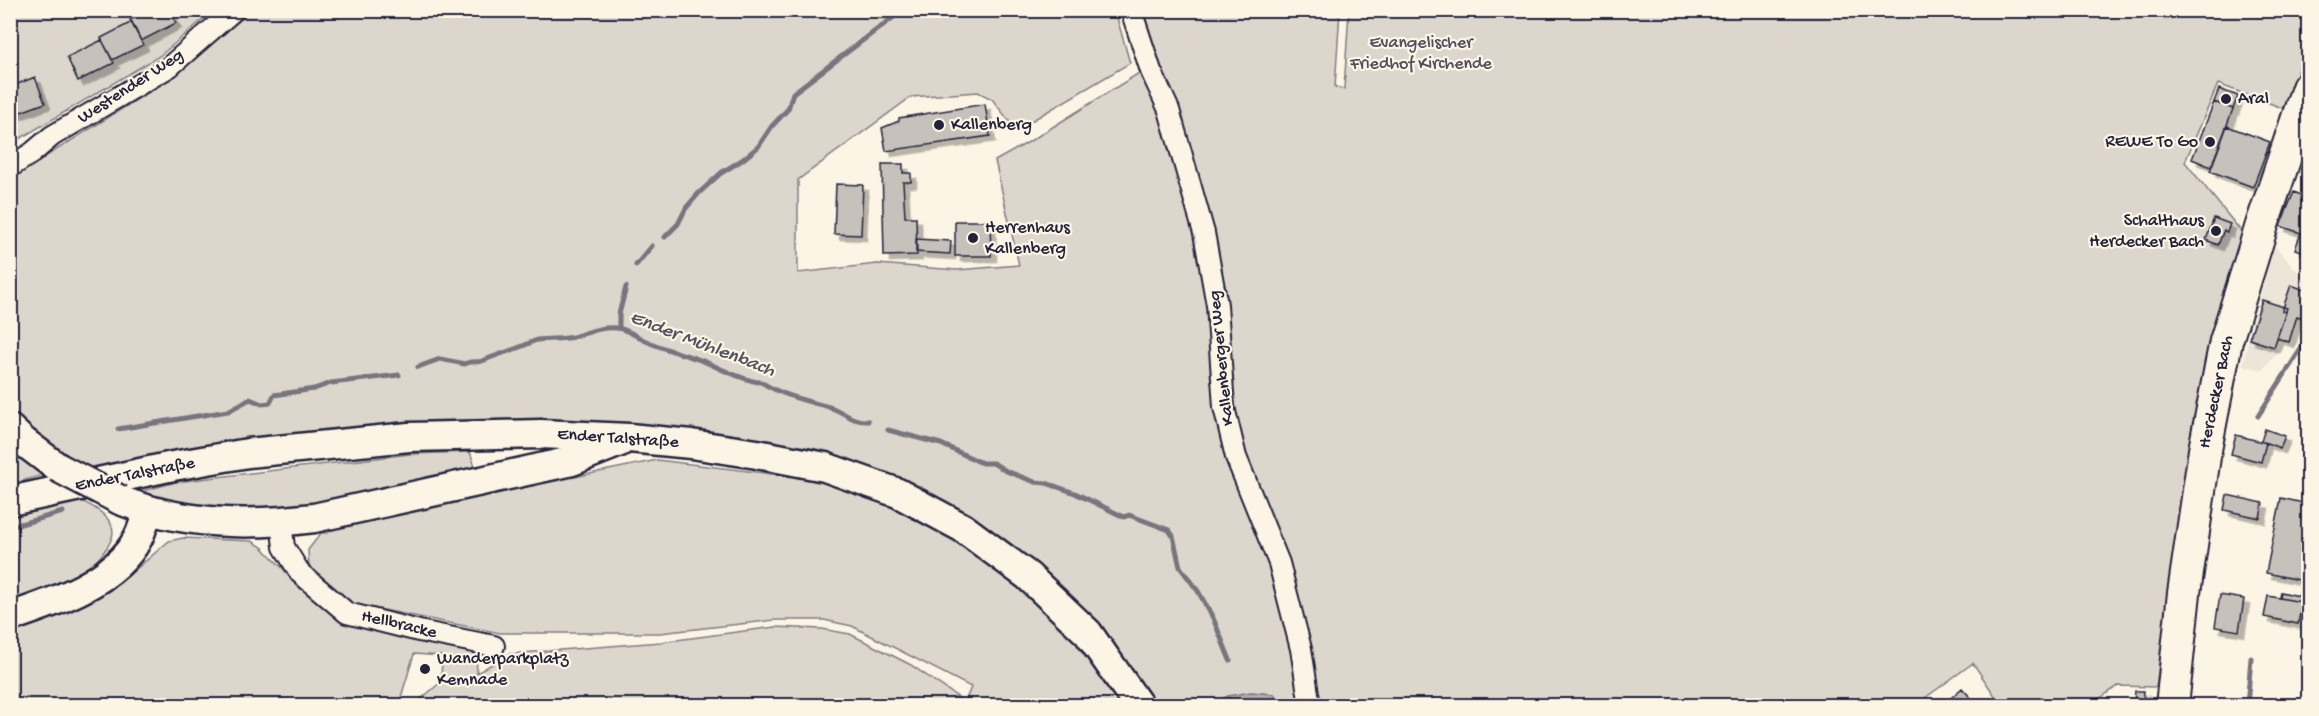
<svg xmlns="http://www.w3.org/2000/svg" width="2319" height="716" viewBox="0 0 2319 716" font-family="'Gochi Hand',sans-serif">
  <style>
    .built { fill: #ece5d8 }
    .green { fill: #dcd6cc; stroke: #7f7c84; stroke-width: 1.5; fill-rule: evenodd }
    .water { fill: #b2adab; stroke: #78757e; stroke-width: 1.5 }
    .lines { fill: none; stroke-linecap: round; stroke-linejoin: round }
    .stream { stroke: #78757e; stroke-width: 5 }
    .building { fill: #c6c1bb; stroke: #22223b; stroke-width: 1.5; filter: url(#shadow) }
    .street-casing { stroke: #22223b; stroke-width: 24 }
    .secondary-casing { stroke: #22223b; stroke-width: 33 }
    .primary-casing { stroke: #22223b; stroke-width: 36 }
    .street { stroke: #fcf5e5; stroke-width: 20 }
    .secondary { stroke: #fcf5e5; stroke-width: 28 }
    .primary { stroke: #fcf5e5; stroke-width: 32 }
    .secondary-bridge-casing { stroke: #22223b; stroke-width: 33; stroke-linecap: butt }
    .secondary-bridge { stroke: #fcf5e5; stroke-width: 28 }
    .poi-dot { fill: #22223b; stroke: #fcf5e5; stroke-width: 2 }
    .labels { text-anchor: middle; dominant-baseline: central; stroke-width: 4.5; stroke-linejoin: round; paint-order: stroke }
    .park-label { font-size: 18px; fill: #504f5f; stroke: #fcf5e5 }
    .street-label { font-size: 18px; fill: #22223b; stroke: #fcf5e5 }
    .poi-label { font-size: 18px; fill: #22223b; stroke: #fcf5e5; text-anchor: start }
    .water-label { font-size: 20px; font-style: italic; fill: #545362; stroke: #fcf5e5 }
  </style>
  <defs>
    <filter id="shadow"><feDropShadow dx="5.5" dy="5.5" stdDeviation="0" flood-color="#0004"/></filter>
  </defs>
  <rect width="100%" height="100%" fill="#fcf5e5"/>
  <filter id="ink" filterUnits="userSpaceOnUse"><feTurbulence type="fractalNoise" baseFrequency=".0167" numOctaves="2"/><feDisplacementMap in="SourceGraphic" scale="12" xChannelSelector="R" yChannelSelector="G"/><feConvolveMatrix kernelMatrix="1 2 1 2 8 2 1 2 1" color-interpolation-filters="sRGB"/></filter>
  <g filter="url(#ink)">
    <path class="built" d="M2275,246L2308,284V315L2307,320L2297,317L2289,342L2277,339L2274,348L2279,351L2262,370L2243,365L2250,329Z"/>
    <path class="green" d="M10,11H213L161,55L11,144Z
      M251,11H1115L1130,63L1016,130L992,99L978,92L911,97L798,180V273L877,264L957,270L1019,265L995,161L1027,143L1139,73L1145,82L1162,69L1143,11H1340L1335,87L1344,89L1349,11H2308V44L2285,109L2218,84L2185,162L2244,235L2222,307L2189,445L2156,687L2118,686L2090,705H2001L1973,663L1914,706H1281L1274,694L1209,705H1151L969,517L695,432L173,455C159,457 99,471 90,468C59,460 32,432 11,411V178L175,76Z
      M10,446L43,475L11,484Z
      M470,452L476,469C381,489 279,520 182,505C164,503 154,504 139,492L176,482L410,454Z
      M657,460L822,480L893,507L955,539L1020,584L1081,639L1127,705H1098L1094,698L1097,705L11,706V630L36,624L121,582L169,541L183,538L252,541L262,547L293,579L343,620L476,651L477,673L509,654L661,642L775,627L822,629L850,634L911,665L965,702L971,687L852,626L824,620H775L660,633H500L353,604L309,569L308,550L321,533H328L333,527ZM414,654L442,656L441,682L416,703L399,704Z
      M73,497C85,503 104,510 111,524C115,532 112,539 108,546C86,581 48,592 11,607V512Z"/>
    <path class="water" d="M1251,692L1274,694L1281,705H1209L1228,696Z"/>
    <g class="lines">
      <path class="stream" d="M665,237L678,224L686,208L699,193L721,173L742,160L758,147L772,126L788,109L793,93L903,10
        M636,265L652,246
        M619,328V314L626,287
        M418,367L440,359L465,364C471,360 476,363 482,361C494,356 507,352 520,347C526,345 531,342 537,340C549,338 561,340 573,337C587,333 602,326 617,328C627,329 637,337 646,341C667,351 690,355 710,364C720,369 752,383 761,382C781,395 806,401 829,407C843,411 852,422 868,421
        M2258,416L2308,338
        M118,429L228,411L250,399L262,404L270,403L274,395L314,389L331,383L399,375
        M888,430L941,444L982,463H993L1006,471L1035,482L1046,483L1075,493L1124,517L1129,515L1169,530L1173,536L1180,567L1198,591L1213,618L1230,660
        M10,527L63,512
        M2247,706L2251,658"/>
    </g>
    <path class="building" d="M149,10H169L176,23L141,41L130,20Z
      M132,22L143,45L112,60L101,38Z
      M102,40L114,63L78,81L67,57Z
      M35,77L45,103L10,116V87Z
      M2219,89L2238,96L2233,109L2214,102Z
      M2214,102L2233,109L2211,167L2192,159Z
      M985,104L990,136L886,151L882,128L899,121V118Z
      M2227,126L2270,142L2253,187L2210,171Z
      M882,164H903V173H911V182H903L905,217H916L917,255L884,256Z
      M836,184L863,185L861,235L834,234Z
      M2294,192L2308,198V253L2295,249L2301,233L2280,226Z
      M2214,218L2230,224L2227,232L2224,230L2218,245L2206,240Z
      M955,221H990L991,256H955Z
      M916,239L951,241L950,254L916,252Z
      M2291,285L2308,291V314L2307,319L2297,316L2289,342L2277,338L2286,312L2282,311Z
      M2262,300L2287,308L2274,347L2249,339Z
      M2265,429L2285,436L2280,448L2261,441Z
      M2236,435L2266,443L2261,462L2231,454Z
      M2227,495L2263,503L2260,518L2224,510Z
      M2281,498L2308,504V560L2304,581L2266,573Z
      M2302,581L2308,582L2307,603L2280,598L2281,592L2299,596Z
      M2220,595L2244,599L2239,631L2215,627Z
      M2268,596L2302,602L2298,624L2264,617Z
      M1962,688L1976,704L1974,706H1942Z
      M2135,691H2144L2143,700L2152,701V706H2134Z"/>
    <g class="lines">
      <defs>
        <path id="street" d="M1131,10L1151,71L1169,110L1204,233L1217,305L1224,407L1236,457L1279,563L1301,649L1310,706
          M10,167L32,153L52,136L169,67L234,10
          M281,522L284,547L300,573L347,613L419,631L494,646"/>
        <path id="secondary" d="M10,429L24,442L57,467
          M120,500C182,525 248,526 314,518L572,461L620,442
          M10,501L173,466L248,453L409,437L541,434L629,438L691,444L757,454L825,467L898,493L963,528L1028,576L1088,633L1139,706
          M10,617C55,602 115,582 138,538C142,530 145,520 147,511"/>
        <path id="primary" d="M2172,706L2184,593L2205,450L2226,341L2262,225L2308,88"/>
      </defs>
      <use href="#street" class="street-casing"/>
      <use href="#secondary" class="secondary-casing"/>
      <use href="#primary" class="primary-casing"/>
      <use href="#street" class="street"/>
      <use href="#secondary" class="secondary"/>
      <use href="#primary" class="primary"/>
      <defs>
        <path id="secondary-bridge" d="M57,467L120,500"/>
      </defs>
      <use href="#secondary-bridge" class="secondary-bridge-casing"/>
      <use href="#secondary-bridge" class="secondary-bridge"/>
    </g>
  </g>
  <g class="poi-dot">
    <circle cx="2226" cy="99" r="6"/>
    <circle cx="939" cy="125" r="6"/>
    <circle cx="2210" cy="142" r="6"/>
    <circle cx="2216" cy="231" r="6"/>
    <circle cx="973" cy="238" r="6"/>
    <circle cx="425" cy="669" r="6"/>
  </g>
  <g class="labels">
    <g class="park-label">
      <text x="1421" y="43">Evangelischer<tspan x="1421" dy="21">Friedhof Kirchende</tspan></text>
    </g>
    <g class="street-label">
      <text transform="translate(131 87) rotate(-33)">Westender Weg</text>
      <text transform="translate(1222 358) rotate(-96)">Kallenberger Weg</text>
      <text transform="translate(2217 392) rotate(-78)">Herdecker Bach</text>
      <text transform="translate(618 439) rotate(4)">Ender Talstraße</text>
      <text transform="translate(135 475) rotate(-11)">Ender Talstraße</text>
      <text transform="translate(399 625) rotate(13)">Hellbracke</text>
    </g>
    <g class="poi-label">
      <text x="2238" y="99">Aral</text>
      <text x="951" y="125">Kallenberg</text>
      <text x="2198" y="142" text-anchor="end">REWE To Go</text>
      <text x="2204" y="221" text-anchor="end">Schalthaus<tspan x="2204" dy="21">Herdecker Bach</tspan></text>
      <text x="985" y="228">Herrenhaus<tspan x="985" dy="21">Kallenberg</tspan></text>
      <text x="437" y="659">Wanderparkplatz<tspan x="437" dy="21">Kemnade</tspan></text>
    </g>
    <g class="water-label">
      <text transform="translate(702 345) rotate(21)">Ender Mühlenbach</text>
    </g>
  </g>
  <rect width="2319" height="716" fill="none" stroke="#fcf5e5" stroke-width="36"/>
  <rect x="18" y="18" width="2283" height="680" fill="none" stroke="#22223b" stroke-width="2" filter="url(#ink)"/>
</svg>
